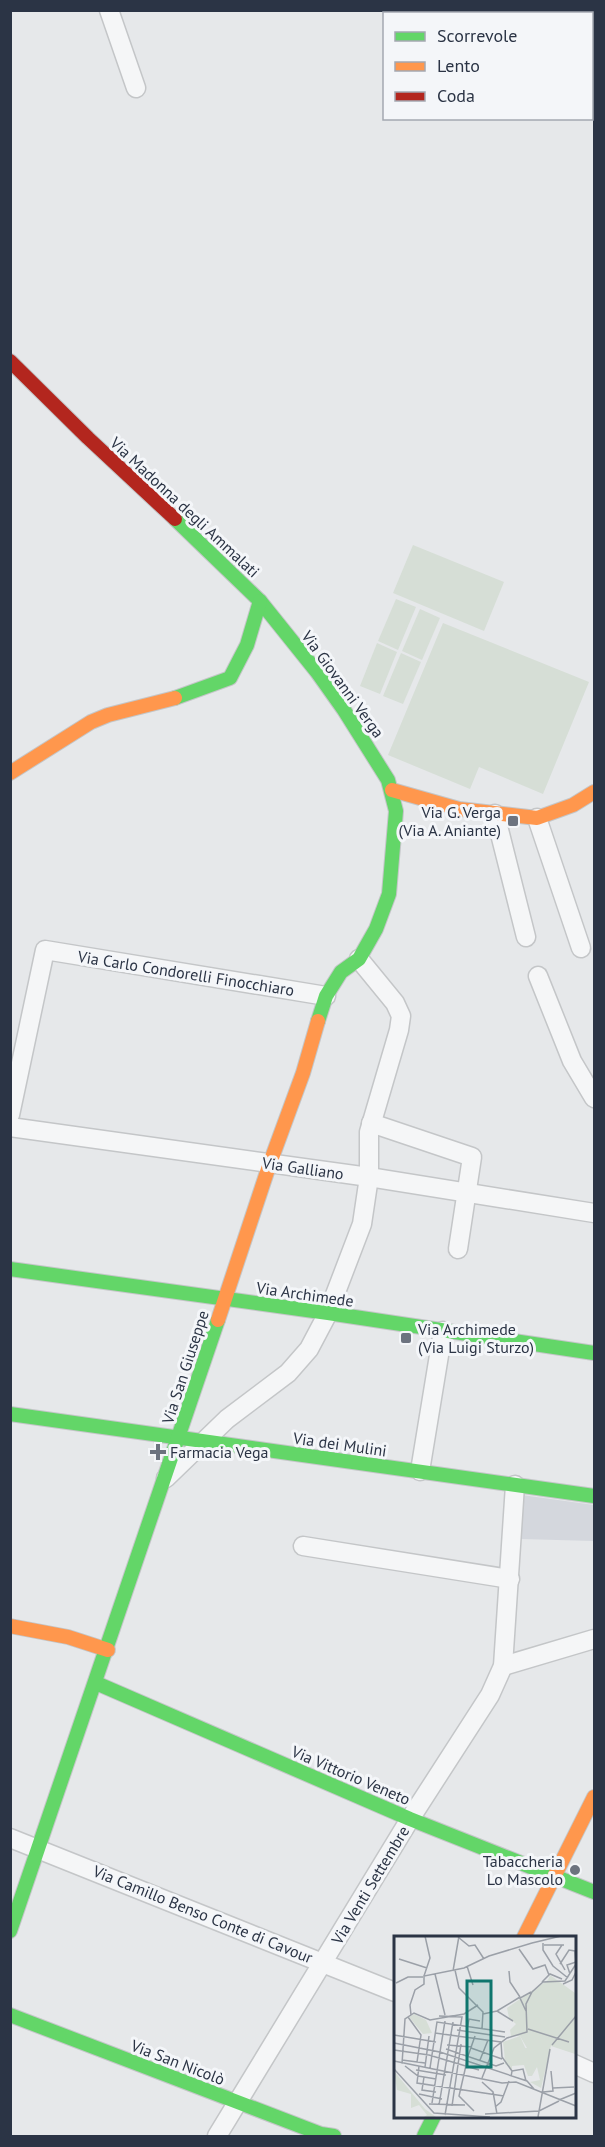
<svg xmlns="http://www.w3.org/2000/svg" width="605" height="2147" font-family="'PT Sans',sans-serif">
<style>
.built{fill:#d4d7dd}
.garden{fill:#d6ded6}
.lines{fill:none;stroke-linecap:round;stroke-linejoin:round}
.street-casing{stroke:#c4c6c8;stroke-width:21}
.fast-casing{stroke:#c4c6c8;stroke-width:16}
.slow-casing{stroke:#c4c6c8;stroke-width:16}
.jam-casing{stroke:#c4c6c8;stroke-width:16}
.street{stroke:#f5f6f7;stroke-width:18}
.fast{stroke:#63d668;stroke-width:14}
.slow{stroke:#ff974d;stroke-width:14}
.jam{stroke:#b3261e;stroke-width:14}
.poi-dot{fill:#6c737f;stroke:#f4f6f9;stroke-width:2}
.labels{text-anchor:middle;stroke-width:6;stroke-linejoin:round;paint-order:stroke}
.street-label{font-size:16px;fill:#2b3445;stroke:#f4f6f9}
.poi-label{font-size:16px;fill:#2b3445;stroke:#f4f6f9;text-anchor:end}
.inset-road{fill:none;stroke:#9ba0a8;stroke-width:1.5}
.view{fill:#0f766e;fill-opacity:0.15;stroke:#0f766e;stroke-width:3}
.inset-edge{fill:none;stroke:#2b3445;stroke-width:3}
</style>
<rect width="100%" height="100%" fill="#e6e8ea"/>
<!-- built -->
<path class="built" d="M 522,1495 L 594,1505 L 594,1541 L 520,1539 Z"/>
<!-- garden -->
<g class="garden">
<path d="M 413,545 L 504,582 L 484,631 L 393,593 Z"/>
<path d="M 396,599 L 416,607 L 398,650 L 378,641 Z"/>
<path d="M 420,609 L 440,618 L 422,660 L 402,651 Z"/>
<path d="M 443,623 L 589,682 L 543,794 L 479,767 L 470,789 L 388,755 Z"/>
<path d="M 377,643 L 397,652 L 380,694 L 360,686 Z"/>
<path d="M 401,653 L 421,662 L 403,704 L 383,696 Z"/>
</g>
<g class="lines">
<!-- street casing -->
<g class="street-casing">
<g id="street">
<path d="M 109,10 L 136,88"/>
<path d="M 495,814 L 526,937"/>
<path d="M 537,818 L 581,948"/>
<path d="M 538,976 L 572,1061 L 594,1098"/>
<path d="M 10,1115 L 45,950 L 326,996"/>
<path d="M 371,1123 L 472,1157 L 458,1249"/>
<path d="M 10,1127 L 369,1177 L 594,1213"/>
<path d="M 420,1471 L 443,1331"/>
<path d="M 166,1478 L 227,1419 L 288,1373 L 309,1349 L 328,1313 L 362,1224 L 369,1177 L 369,1132 L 399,1030 L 401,1016 L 395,1003 L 359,959"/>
<path d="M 303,1546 L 510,1579"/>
<path d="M 503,1666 L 594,1639"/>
<path d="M 10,1838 L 395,1992"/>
<path d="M 574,2064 L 594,2073"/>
<path d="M 217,2136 L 410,1819 L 490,1695 L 503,1666 L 515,1485"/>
</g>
</g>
<!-- fast casing -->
<g class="fast-casing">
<g id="fast">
<path d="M 175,519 L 260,601 L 317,672 L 344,710 L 388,780 L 396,811 L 389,894 L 376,929 L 359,959 L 341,972 L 326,996 L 318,1021"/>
<path d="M 175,698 L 230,678 L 247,645 L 260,601"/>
<path d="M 10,1269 L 328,1313 L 594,1353"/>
<path d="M 10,1414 L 594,1496"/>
<path d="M 96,1683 L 410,1819 L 594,1892"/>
<path d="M 10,1931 L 218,1320"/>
<path d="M 10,2015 L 321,2134 L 334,2136"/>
<path d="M 424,2136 L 434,2116"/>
</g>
</g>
<!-- slow casing -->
<g class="slow-casing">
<g id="slow">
<path d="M 10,773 L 91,722 L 108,715 L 175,698"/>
<path d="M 392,790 L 459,809 L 537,818 L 573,805 L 594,792"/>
<path d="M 218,1320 L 270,1163 L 303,1073 L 318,1021"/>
<path d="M 10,1626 L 68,1637 L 108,1650"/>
<path d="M 524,1937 L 594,1797"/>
</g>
</g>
<!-- jam casing -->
<g class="jam-casing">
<path id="jam" d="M 10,361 L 88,438 L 175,519"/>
</g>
<!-- street -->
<use href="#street" class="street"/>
<!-- fast -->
<use href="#fast" class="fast"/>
<!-- slow -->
<use href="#slow" class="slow"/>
<!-- jam -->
<use href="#jam" class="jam"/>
</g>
<!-- markers -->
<g class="poi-dot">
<rect x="507" y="815" width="12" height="12" rx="3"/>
<rect x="400" y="1332" width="12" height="12" rx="3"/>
<path d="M155 1443h6v6h6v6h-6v6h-6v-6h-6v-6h6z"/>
<circle cx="575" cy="1870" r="6"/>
</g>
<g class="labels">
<!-- street labels -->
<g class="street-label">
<text transform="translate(185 507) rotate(43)" y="6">Via Madonna degli Ammalati</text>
<text transform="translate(343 684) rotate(54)" y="6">Via Giovanni Verga</text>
<text transform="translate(186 973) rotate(9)" y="6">Via Carlo Condorelli Finocchiaro</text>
<text transform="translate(303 1168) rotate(8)" y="6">Via Galliano</text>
<text transform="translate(305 1294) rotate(8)" y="6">Via Archimede</text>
<text transform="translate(185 1367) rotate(-72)" y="6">Via San Giuseppe</text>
<text transform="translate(340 1444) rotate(8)" y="6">Via dei Mulini</text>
<text transform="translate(351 1775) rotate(23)" y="6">Via Vittorio Veneto</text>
<text transform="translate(370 1885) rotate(-59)" y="6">Via Venti Settembre</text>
<text transform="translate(203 1914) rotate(22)" y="6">Via Camillo Benso Conte di Cavour</text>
<text transform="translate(178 2062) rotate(21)" y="6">Via San Nicolò</text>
</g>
<!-- poi labels -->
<g class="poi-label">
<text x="501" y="818">Via G. Verga<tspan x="501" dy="18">(Via A. Aniante)</tspan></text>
<text x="418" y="1335" text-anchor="start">Via Archimede<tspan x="418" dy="18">(Via Luigi Sturzo)</tspan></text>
<text x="170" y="1458" text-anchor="start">Farmacia Vega</text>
<text x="563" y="1867">Tabaccheria<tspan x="563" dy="18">Lo Mascolo</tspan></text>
</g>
</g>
<!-- overview -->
<g transform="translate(394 1936)">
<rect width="182" height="182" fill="#e6e8ea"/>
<path d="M 156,39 L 181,57 L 181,118 L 157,110 L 147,152 L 136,146 L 146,144 L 143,131 L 138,140 L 134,140 L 130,129 L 118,130 L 118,134 L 111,128 L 110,113 L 133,112 L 126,100 L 117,100 L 116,94 L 122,88 L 115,82 L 113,72 L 154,44 ZM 0,135 L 31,173 L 42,181 L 30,181 L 33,179 L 25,169 L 17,172 L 17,158 L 3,154 Z" fill="#d6ded6"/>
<path d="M 126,100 L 133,116 L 110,115 L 109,106 Z" fill="#d6ded6"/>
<path d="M 20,78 L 32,84 L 38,97 L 29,98 L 15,81 Z" fill="#d6ded6"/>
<path class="inset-road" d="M 64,1 L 75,10 L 81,9 L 90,23M 138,7 L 167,0M 149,7 L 149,14 L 159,30 L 174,42M 150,9 L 170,9M 168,9 L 162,18 L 171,34M 125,13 L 139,33 L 151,29 L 155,39M 5,23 L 33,32M 166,28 L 175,14 L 181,15 L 182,26M 73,30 L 79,49M 61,34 L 65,52M 59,35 L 65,0M 115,35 L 116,46 L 126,61M 41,38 L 51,79M 176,38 L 173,29 L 182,26M 30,40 L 36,22 L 31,0M 148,46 L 156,38 L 168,43M 2,47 L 14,41 L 29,41M 169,48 L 178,44 L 182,36M 65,52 L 89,76 L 88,93M 103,75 L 119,85M 132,75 L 126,62 L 137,56M 89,78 L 103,75 L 126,61M 17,79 L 16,69 L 21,54 L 30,48 L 30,40 L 70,32 L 95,20 L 138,7M 45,80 L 68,81 L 51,179M 14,81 L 27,99 L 23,126M 73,93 L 75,83 L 86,85M 134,93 L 175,106M 63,94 L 111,101M 41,97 L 107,106M 0,99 L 42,106M 107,106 L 108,121 L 118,135 L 117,141M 0,107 L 46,116 L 51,85M 53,109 L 78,111M 158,109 L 182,80M 77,112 L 108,123M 52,113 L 102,130 L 110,127M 0,114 L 35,119 L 85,134M 74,120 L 81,100M 8,124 L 31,127M 86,124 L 94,104M 0,125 L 108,147 L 122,146 L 182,170M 73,125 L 65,160 L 80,175M 8,128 L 11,83 L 20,77 L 36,84 L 70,78 L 84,69M 11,130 L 24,140 L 42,143M 25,130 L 23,147 L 110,160M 31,131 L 35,100M 36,132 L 43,86 L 111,96M 0,133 L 40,177 L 96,181M 22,134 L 52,139M 118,135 L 129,133 L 132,145M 30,141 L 28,154 L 42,156M 88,142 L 100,112 L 113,102 L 133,96 L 132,68 L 138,56 L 149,46 L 171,45 L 182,28M 88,146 L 99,156 L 103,178M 159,152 L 180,151M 149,156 L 159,155 L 157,135M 25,158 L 48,163M 165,164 L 182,157M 38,167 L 46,116 L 133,145 L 140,153M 35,168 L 71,169M 45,169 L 59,86M 58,170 L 67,108M 101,171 L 107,166 L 115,145M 91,178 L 145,175 L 165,165M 144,181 L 156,113"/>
<path class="view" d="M 73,45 L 97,45 L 97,131 L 73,131 Z"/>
<rect width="182" height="182" class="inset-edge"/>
</g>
<!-- border -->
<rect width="605" height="2147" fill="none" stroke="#2b3445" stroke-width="24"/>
<!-- legend -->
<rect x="383" y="12" width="210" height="108" fill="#f4f6f9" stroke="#a4a8b1" stroke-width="1.5"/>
<rect x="395" y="32" width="30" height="9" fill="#63d668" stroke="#a4a8b1" stroke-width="1.5"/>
<text x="437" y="42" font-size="18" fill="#2b3445">Scorrevole</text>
<rect x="395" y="62" width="30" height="9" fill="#ff974d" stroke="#a4a8b1" stroke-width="1.5"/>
<text x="437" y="72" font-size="18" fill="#2b3445">Lento</text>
<rect x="395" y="92" width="30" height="9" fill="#b3261e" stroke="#a4a8b1" stroke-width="1.5"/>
<text x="437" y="102" font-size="18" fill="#2b3445">Coda</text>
</svg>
